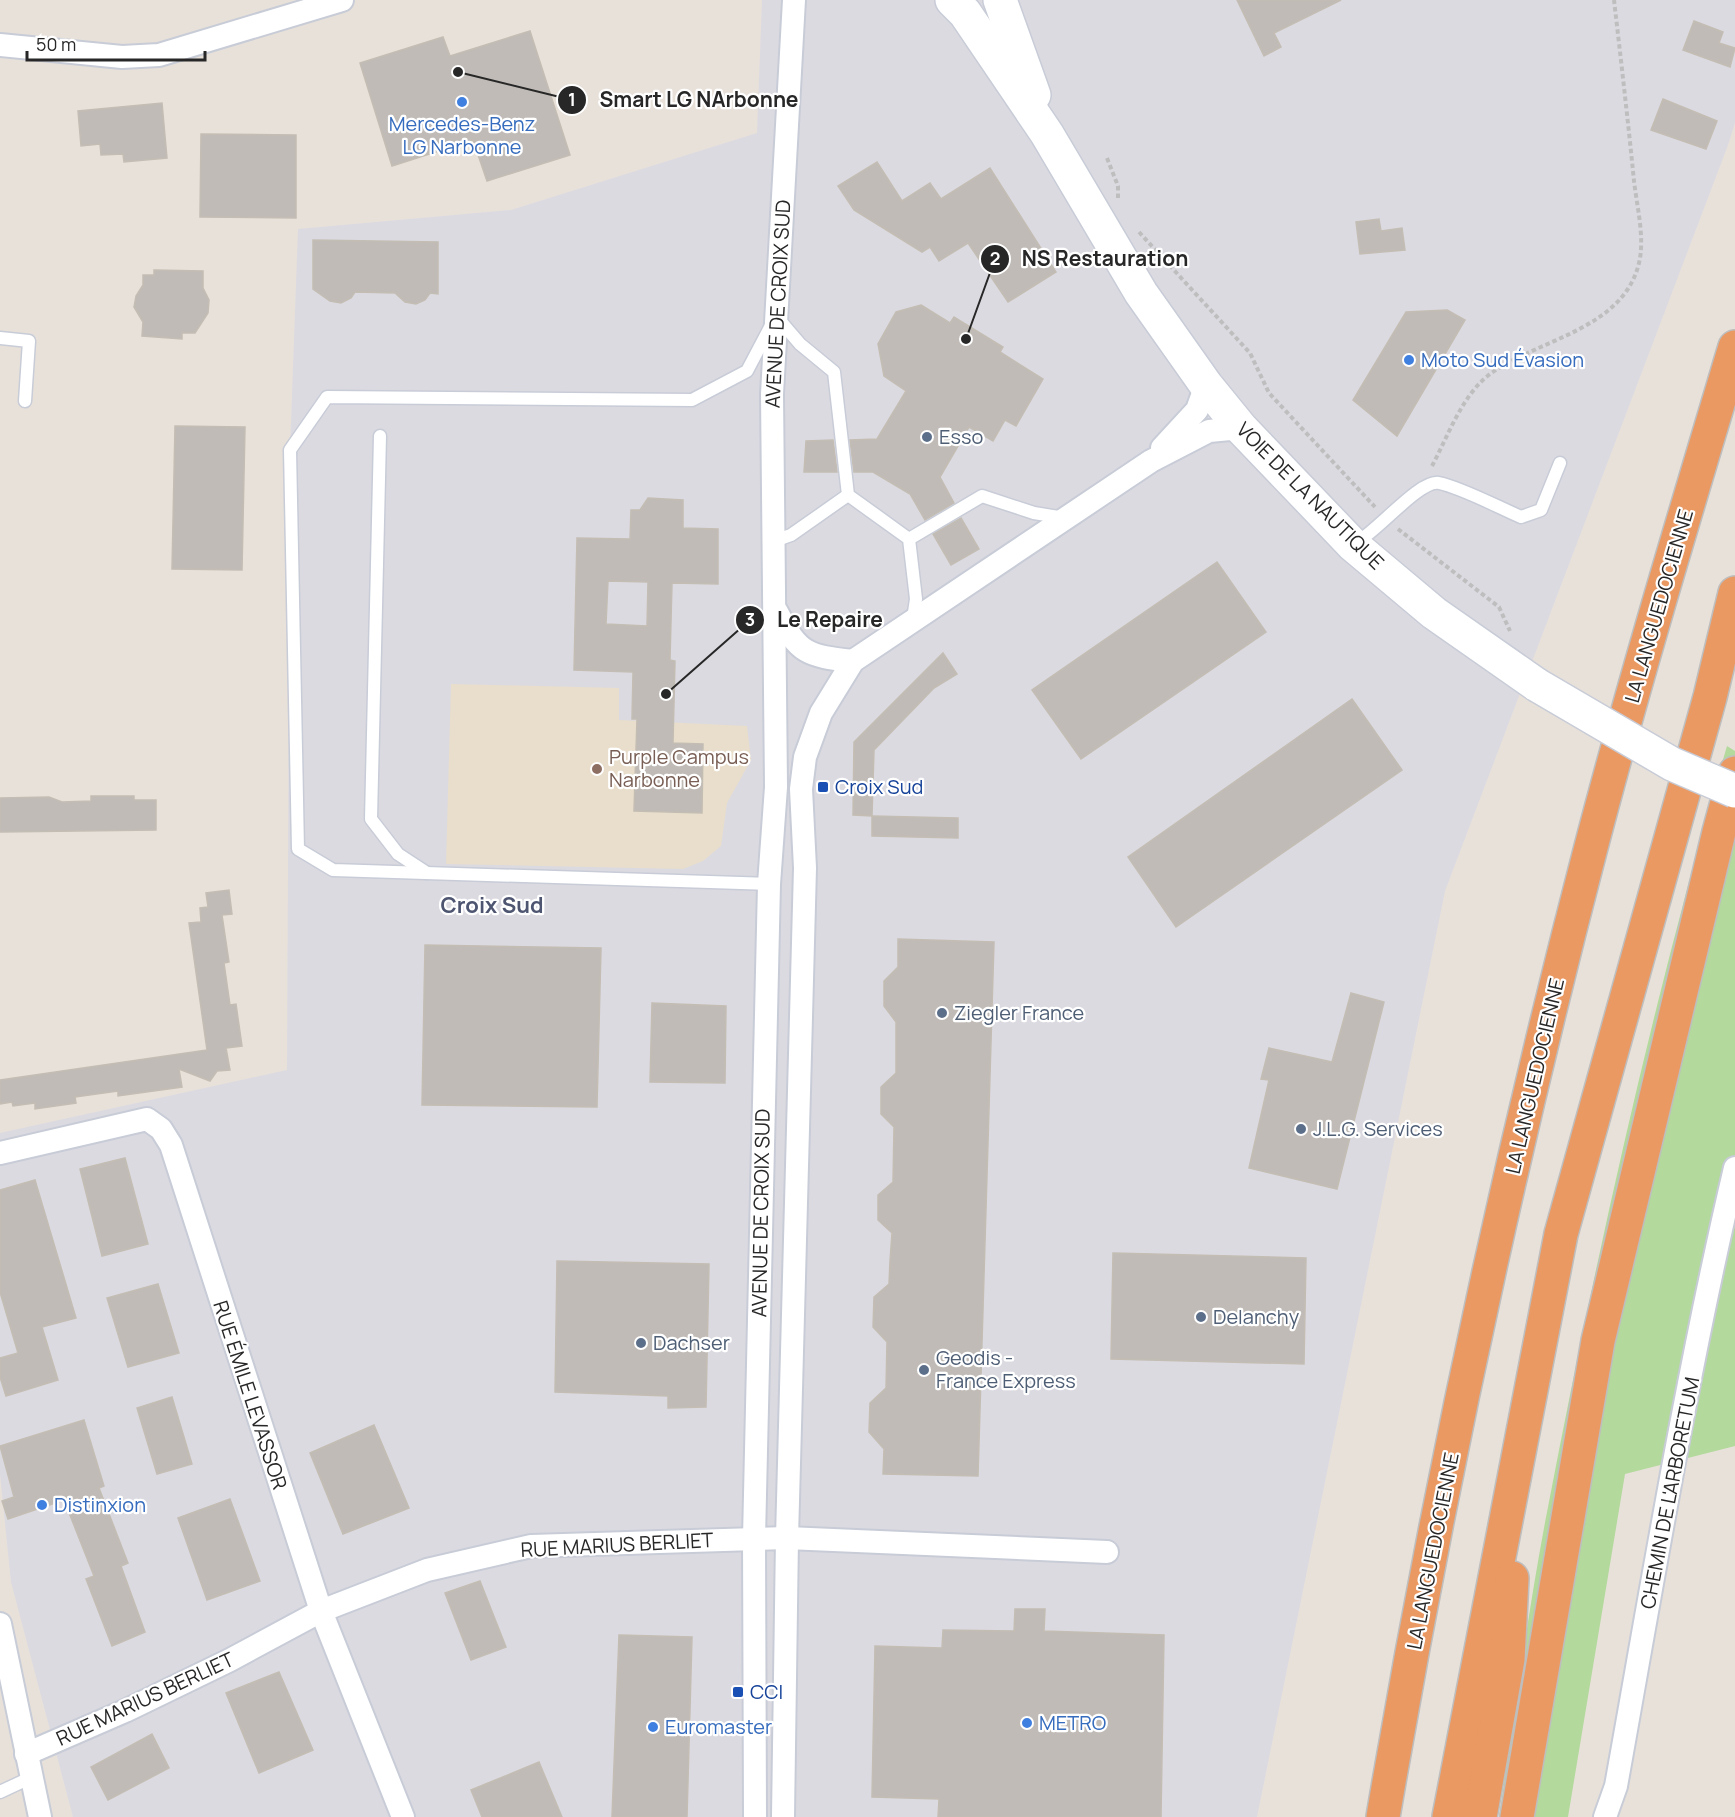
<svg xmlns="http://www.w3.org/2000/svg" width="1735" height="1817" font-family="Manrope,sans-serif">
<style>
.industrial{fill:#dcdae1}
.education{fill:#e8decb}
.green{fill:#b3d99c}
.building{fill:#c0bbb6;stroke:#c3bdb4;stroke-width:1.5;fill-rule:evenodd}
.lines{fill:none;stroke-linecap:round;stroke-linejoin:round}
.lane-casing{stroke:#c8ccd7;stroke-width:15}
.street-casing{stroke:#c8ccd7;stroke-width:26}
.secondary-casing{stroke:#c8ccd7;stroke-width:36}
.highway-casing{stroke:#bebebe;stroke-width:36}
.path{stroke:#bebebe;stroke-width:4;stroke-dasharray:4.5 3;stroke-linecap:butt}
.lane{stroke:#fff;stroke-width:12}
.street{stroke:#fff;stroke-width:22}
.secondary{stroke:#fff;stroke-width:33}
.highway{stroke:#ea9963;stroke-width:33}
.secondary-bridge-casing{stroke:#c8ccd7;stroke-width:36;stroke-linecap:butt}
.secondary-bridge{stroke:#fff;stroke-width:33}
.shop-dot{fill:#3f7fe0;stroke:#fff;stroke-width:2}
.service-dot{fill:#5c6f8a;stroke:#fff;stroke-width:2}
.education-dot{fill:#8d6e63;stroke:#fff;stroke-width:2}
.transit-dot{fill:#1a4fb4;stroke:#fff;stroke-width:2}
.labels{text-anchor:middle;stroke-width:4.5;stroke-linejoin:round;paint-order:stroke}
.shop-label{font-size:20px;fill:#366cbe;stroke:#fff;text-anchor:start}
.street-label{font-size:20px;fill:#272727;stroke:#fff}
.service-label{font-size:20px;fill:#4e5e75;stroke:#fff;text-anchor:start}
.education-label{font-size:20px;fill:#785e54;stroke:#fff;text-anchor:start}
.transit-label{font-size:20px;fill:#164399;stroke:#fff;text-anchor:start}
.quarter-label{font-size:22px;font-weight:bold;fill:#4d5571;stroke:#fff}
.leader{fill:none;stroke:#272727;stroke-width:2}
.callout-dot{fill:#272727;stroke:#fff;stroke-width:2}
.mark-label{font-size:18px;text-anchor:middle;font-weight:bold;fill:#fff}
.callout-label{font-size:21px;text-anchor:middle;font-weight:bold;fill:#272727;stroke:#fff;stroke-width:4.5;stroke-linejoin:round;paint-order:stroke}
</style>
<rect width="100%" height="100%" fill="#e8e1da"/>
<!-- industrial -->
<path class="industrial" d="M 762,0 L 1735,0 L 1735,123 L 1728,145 L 1445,891 L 1257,1817 L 73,1817 L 11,1582 L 0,1474 L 0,1133 L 287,1070 L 290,450 L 298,229 L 511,210 L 757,133 Z"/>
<!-- education -->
<path class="education" d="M 451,684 L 619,688 L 619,720 L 747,726 L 751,760 L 727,803 L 721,846 L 703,861 L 683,869 L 446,864 Z"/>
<!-- green -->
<path class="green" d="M 1727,746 L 1735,751 L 1735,1446 L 1625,1474 L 1568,1817 L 1499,1817 C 1515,1714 1528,1609 1548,1507 C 1597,1251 1654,996 1727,746 Z"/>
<!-- building -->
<g class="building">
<path d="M 1237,0 L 1341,0 L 1274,33 L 1281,47 L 1264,56 Z"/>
<path d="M 1694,21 L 1723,32 L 1719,43 L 1735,48 L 1730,67 L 1683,50 Z"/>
<path d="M 530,31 L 570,155 L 487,181 L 473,140 L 392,166 L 360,63 L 443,37 L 450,56 Z"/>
<path d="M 1663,99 L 1717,121 L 1706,149 L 1651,130 Z"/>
<path d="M 162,103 L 167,158 L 124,162 L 123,154 L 101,155 L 100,144 L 81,146 L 78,111 Z"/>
<path d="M 201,134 L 296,135 L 296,218 L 200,217 Z"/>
<path d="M 877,162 L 902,201 L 930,183 L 941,199 L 990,168 L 1056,272 L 1008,302 L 968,243 L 939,261 L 930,247 L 922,252 L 854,210 L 838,186 Z"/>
<path d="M 1379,219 L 1381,231 L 1402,228 L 1405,250 L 1360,254 L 1356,222 Z"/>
<path d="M 313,240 L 438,242 L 438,294 L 430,293 L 425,300 L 416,304 L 405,302 L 395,293 L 355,292 L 351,298 L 341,303 L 330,301 L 313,289 Z"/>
<path d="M 154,270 L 203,271 L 203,288 L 209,300 L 208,313 L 195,333 L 182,333 L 182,339 L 142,336 L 143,322 L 134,307 L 136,296 L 143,285 L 143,275 L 154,275 Z"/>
<path d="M 921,305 L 950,323 L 954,317 L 1003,347 L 1000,352 L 1043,379 L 1016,426 L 1005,420 L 993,441 L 969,427 L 940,477 L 954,503 L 925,520 L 910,494 L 873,472 L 854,472 L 850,440 L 877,439 L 906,391 L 884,376 L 878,344 L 896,312 Z"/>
<path d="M 1447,310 L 1465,320 L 1397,436 L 1353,400 L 1406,312 Z"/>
<path d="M 175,426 L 245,427 L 242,570 L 172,569 Z"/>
<path d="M 833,440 L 837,472 L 804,472 L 806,441 Z"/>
<path d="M 648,498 L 683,500 L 683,528 L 718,529 L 718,584 L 672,583 L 670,660 L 675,661 L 673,743 L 703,744 L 702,813 L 634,811 L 637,719 L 632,719 L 633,672 L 574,670 L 577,538 L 630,539 L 631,510 L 640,510 ZM 608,581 L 648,582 L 647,626 L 606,624 Z"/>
<path d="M 961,518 L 979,549 L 951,565 L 933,534 Z"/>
<path d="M 1217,562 L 1266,632 L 1081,759 L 1032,690 Z"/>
<path d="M 943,653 L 957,674 L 934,688 L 874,750 L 872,816 L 853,815 L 854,742 Z"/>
<path d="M 1352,699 L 1402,770 L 1176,927 L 1128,857 Z"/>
<path d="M 91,796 L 134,796 L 134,800 L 156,800 L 156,830 L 0,832 L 0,798 L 49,797 L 62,802 L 91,801 Z"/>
<path d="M 872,816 L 958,818 L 958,838 L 872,836 Z"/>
<path d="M 229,890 L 232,914 L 222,915 L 229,962 L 224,963 L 230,1005 L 236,1004 L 242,1046 L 226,1048 L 230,1070 L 217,1071 L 210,1081 L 179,1069 L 182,1087 L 118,1096 L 118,1091 L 75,1097 L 76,1103 L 35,1109 L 35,1103 L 13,1106 L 12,1102 L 0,1104 L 0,1080 L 207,1050 L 189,923 L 201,922 L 200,908 L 208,907 L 206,893 Z"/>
<path d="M 898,939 L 994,942 L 978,1476 L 883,1474 L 884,1449 L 869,1432 L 870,1403 L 886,1388 L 887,1342 L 873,1327 L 874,1297 L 889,1284 L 890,1261 L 892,1233 L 878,1220 L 878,1195 L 893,1182 L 894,1127 L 881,1114 L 881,1087 L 896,1073 L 896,1022 L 884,1006 L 884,981 L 898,967 Z"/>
<path d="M 425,945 L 601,948 L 597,1107 L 422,1105 Z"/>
<path d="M 1351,993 L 1384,1002 L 1337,1189 L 1249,1168 L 1269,1080 L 1261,1079 L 1269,1048 L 1332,1062 Z"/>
<path d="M 652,1003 L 726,1006 L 725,1083 L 650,1082 Z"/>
<path d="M 125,1158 L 148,1244 L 102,1256 L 80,1169 Z"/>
<path d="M 35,1180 L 76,1318 L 42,1327 L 58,1380 L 6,1396 L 0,1377 L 0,1358 L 18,1353 L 0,1292 L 0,1190 Z"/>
<path d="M 1113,1253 L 1306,1258 L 1304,1364 L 1111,1359 Z"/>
<path d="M 557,1261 L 709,1264 L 706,1407 L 668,1408 L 668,1396 L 555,1392 Z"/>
<path d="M 158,1284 L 179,1353 L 128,1367 L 107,1298 Z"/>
<path d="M 172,1397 L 192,1464 L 157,1474 L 137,1408 Z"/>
<path d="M 84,1420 L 104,1486 L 99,1488 L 128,1563 L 121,1566 L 145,1632 L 112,1646 L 86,1579 L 94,1576 L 64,1500 L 8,1519 L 2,1501 L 14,1497 L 0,1446 Z"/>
<path d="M 374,1425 L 409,1508 L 343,1534 L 310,1453 Z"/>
<path d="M 230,1499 L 260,1581 L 207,1600 L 178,1518 Z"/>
<path d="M 480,1581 L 506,1647 L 471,1660 L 445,1593 Z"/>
<path d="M 1015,1609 L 1045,1609 L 1044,1631 L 1164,1635 L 1161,1817 L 938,1817 L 939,1799 L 872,1797 L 875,1646 L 942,1648 L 943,1630 L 1014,1631 Z"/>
<path d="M 619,1635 L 692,1637 L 687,1817 L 612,1817 Z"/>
<path d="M 279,1672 L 313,1750 L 259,1773 L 226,1693 Z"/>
<path d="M 152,1734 L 169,1768 L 108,1800 L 91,1767 Z"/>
<path d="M 539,1762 L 562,1817 L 482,1817 L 471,1790 Z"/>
</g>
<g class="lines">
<!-- lane casing -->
<g class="lane-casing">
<g id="lane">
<path d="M 0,338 L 29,341 L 25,401"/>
<path d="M 380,436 L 371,819 L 398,854 L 427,873"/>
<path d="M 909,539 L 982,496 L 1034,513 L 1065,518"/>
<path d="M 774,541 L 791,535 L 848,495"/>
<path d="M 1354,544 C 1376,533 1420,479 1439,483 C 1460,487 1500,508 1521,517 L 1541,510 L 1560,463"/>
<path d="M 769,884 L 333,870 L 298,849 L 290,450 L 327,397 L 692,400 L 747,371 L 776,316 L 800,344 L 834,372 L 848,495 L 909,539 L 916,599 L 913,619"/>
<path d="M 0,1792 L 32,1777"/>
</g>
</g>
<!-- street casing -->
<g class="street-casing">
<g id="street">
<path d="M 0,45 L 122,57 L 159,55 L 342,0"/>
<path d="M 1162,448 L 1197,410 L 1206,385"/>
<path d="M 777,612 C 799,654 807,656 853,661"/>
<path d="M 0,1153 L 147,1119 L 161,1129 L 171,1145 L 321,1611 L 403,1817"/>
<path d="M 0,1624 L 40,1817"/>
<path d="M 26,1754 L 125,1711 L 230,1660 L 321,1611 L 427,1570 L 531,1546 L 787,1538 L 1107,1552"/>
<path d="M 755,1817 L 754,1538 L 769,884 L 776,787 L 772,394 L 794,0"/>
<path d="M 783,1817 L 787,1538 L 805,868 L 801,789 L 805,757 L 821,713 L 853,661 L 1151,461 L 1209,431 L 1241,428"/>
<path d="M 1605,1817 L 1616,1786 C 1653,1580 1687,1372 1735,1168"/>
</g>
</g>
<!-- secondary casing -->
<g class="secondary-casing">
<g id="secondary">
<path d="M 952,0 L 965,13 L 1047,134 L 1141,293 L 1206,385 L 1241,428 L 1353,545 L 1434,613 L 1537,685"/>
<path d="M 1000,0 L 1034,95"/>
</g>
</g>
<!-- highway casing -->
<g class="highway-casing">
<g id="highway">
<path d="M 1383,1817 C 1438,1492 1507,1170 1590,851 C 1634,682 1685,514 1735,347"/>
<path d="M 1449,1817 L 1561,1234 L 1710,697 L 1735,593"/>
<path d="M 1480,1817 L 1508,1659 L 1512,1578"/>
<path d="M 1517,1817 L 1598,1341 L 1719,832 L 1735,773"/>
</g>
</g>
<!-- path -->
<g class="path">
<path d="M 1107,158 L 1118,186 L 1118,199"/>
<path d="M 1139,232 L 1250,353 L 1269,393 L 1375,507"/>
<path d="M 1432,466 C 1448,436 1462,395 1490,374 C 1538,339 1623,330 1639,263 C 1645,238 1637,207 1634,181 C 1628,121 1621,60 1614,0"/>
<path d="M 1398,529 L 1499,607 L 1510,631"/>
</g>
<!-- lane -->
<use href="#lane" class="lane"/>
<!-- street -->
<use href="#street" class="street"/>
<!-- secondary -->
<use href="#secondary" class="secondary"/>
<!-- highway -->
<use href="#highway" class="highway"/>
<!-- secondary-bridge casing -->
<g class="secondary-bridge-casing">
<path id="secondary-bridge" d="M 1537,685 L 1672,764 L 1735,791"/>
</g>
<!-- secondary-bridge -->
<use href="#secondary-bridge" class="secondary-bridge"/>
</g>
<!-- markers -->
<g class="shop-dot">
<circle cx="462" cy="102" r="6"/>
<circle cx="1409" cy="360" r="6"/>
<circle cx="42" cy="1505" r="6"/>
<circle cx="1027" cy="1723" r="6"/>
<circle cx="653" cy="1727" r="6"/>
</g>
<g class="service-dot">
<circle cx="927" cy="437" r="6"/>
<circle cx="942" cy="1013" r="6"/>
<circle cx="1301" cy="1129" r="6"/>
<circle cx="1201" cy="1317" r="6"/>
<circle cx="641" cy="1343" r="6"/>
<circle cx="924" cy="1370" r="6"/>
</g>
<circle class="education-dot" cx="597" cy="769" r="6"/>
<g class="transit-dot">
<rect x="817" y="781" width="12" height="12" rx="3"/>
<rect x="732" y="1686" width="12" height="12" rx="3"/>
</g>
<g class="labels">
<!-- shop labels -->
<g class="shop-label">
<text x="462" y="131" text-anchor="middle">Mercedes-Benz<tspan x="462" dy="23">LG Narbonne</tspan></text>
<text x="1421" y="367">Moto Sud Évasion</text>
<text x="54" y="1512">Distinxion</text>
<text x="1039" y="1730">METRO</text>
<text x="665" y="1734">Euromaster</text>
</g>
<!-- street labels -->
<g class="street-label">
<text transform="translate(778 304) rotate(-87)" y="7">AVENUE DE CROIX SUD</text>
<text transform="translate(1310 496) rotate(45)" y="7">VOIE DE LA NAUTIQUE</text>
<text transform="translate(1659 606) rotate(-74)" y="7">LA LANGUEDOCIENNE</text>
<text transform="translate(1535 1076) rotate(-77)" y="7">LA LANGUEDOCIENNE</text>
<text transform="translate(761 1213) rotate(-89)" y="7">AVENUE DE CROIX SUD</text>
<text transform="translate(250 1395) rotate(72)" y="7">RUE ÉMILE LEVASSOR</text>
<text transform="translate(1670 1493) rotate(-79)" y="7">CHEMIN DE L'ARBORETUM</text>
<text transform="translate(617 1545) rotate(-3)" y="7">RUE MARIUS BERLIET</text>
<text transform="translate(1433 1551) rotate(-79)" y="7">LA LANGUEDOCIENNE</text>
<text transform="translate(145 1699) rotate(-25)" y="7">RUE MARIUS BERLIET</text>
</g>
<!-- service labels -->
<g class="service-label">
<text x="939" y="444">Esso</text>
<text x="954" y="1020">Ziegler France</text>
<text x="1313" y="1136">J.L.G. Services</text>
<text x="1213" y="1324">Delanchy</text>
<text x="653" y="1350">Dachser</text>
<text x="936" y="1365">Geodis -<tspan x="936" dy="23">France Express</tspan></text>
</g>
<!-- education labels -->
<g class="education-label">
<text x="609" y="764">Purple Campus<tspan x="609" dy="23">Narbonne</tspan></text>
</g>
<!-- transit labels -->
<g class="transit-label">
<text x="835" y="794">Croix Sud</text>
<text x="750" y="1699">CCI</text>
</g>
<!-- quarter labels -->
<g class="quarter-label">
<text x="492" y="913">Croix Sud</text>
</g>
</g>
<!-- callouts -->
<path class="leader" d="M458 72L572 100M966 339L995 259M666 694L750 620"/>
<g class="callout-dot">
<circle cx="458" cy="72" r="6"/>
<circle cx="966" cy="339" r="6"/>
<circle cx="666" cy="694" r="6"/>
<circle cx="572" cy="100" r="15"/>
<circle cx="995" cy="259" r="15"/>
<circle cx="750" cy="620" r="15"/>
</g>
<g class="mark-label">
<text x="572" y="106">1</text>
<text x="995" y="265">2</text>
<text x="750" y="626">3</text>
</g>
<g class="callout-label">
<text x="699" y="107">Smart LG NArbonne</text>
<text x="1105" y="266">NS Restauration</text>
<text x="830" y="627">Le Repaire</text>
</g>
<!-- scale -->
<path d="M27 51v9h178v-9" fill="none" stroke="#272727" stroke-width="3"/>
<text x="36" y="51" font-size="18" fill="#272727" stroke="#ffffff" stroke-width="4.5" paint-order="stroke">50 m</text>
</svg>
